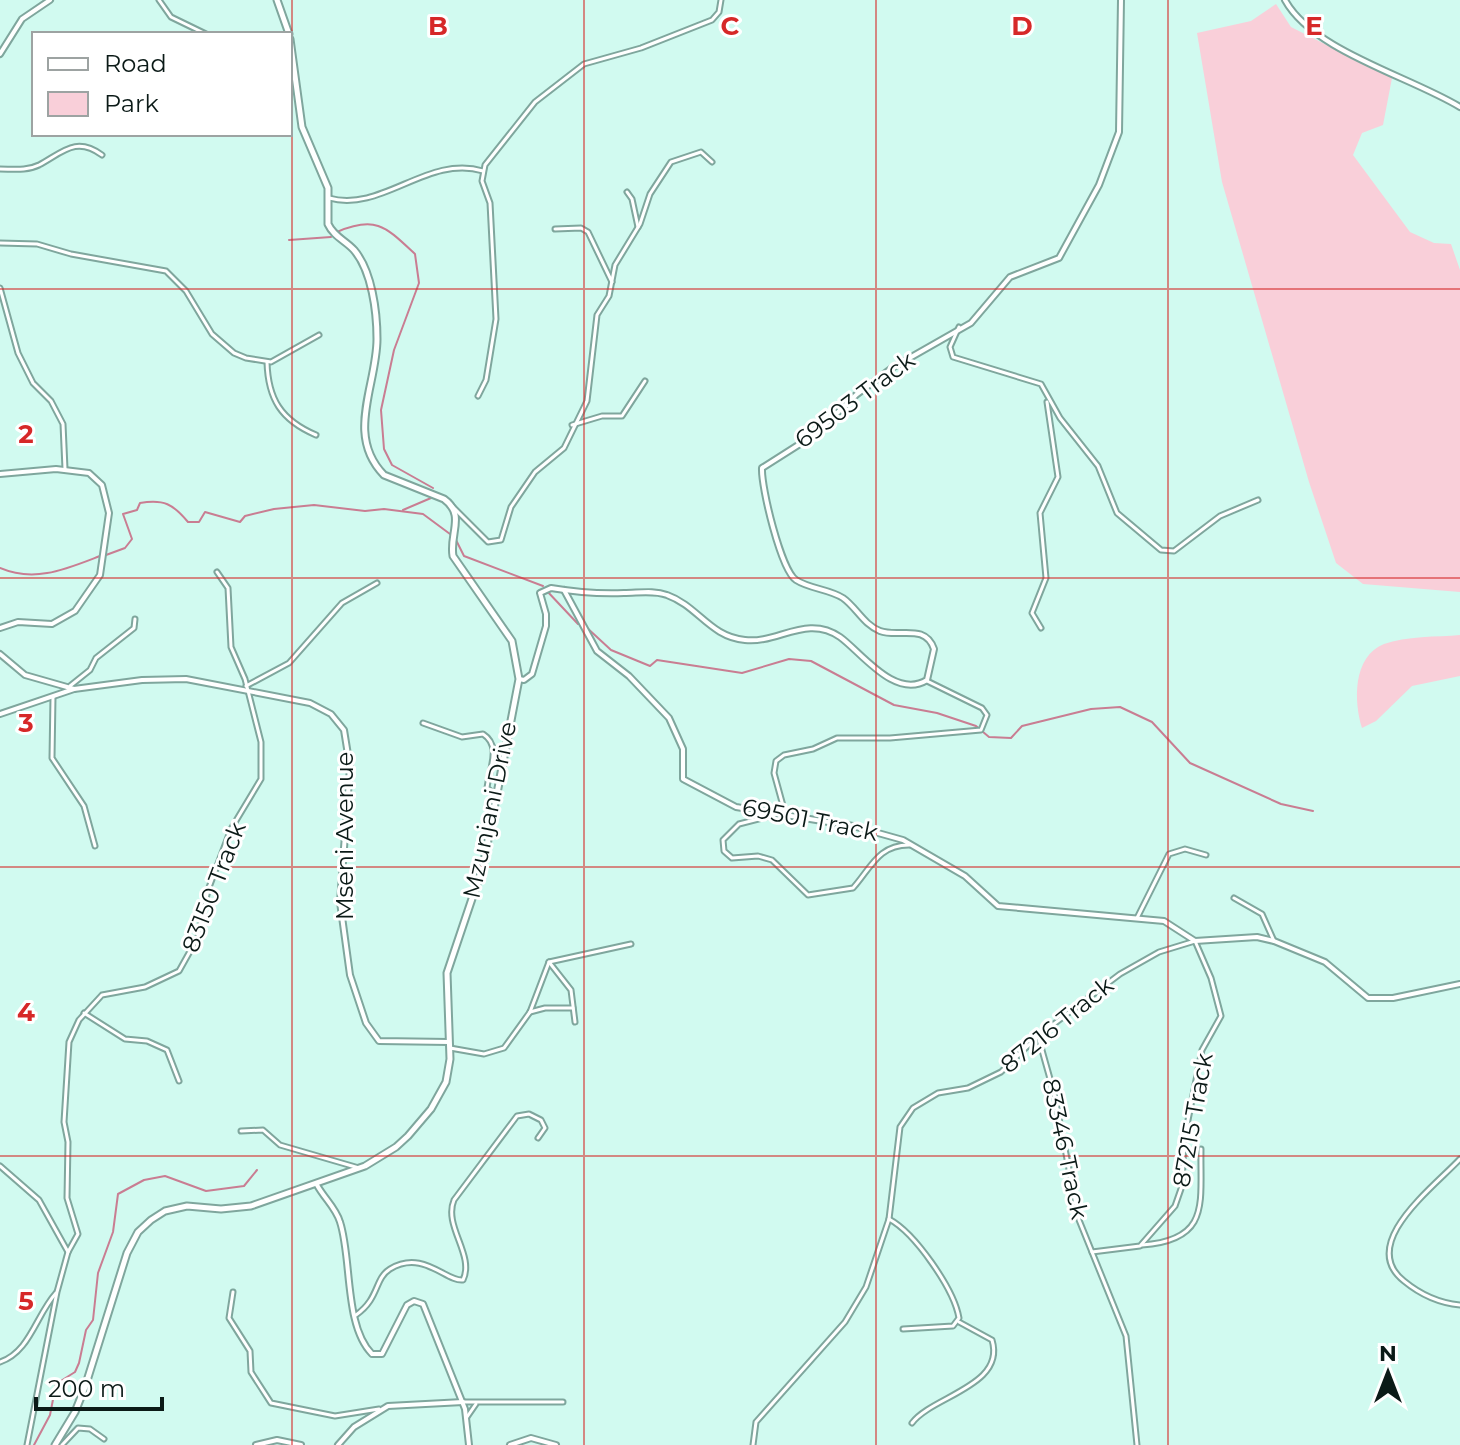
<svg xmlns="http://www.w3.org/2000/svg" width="1460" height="1445" font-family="Montserrat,sans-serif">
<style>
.green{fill:#f9cfd9}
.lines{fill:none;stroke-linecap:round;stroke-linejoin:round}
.stream{stroke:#c97d92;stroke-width:2}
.minor-casing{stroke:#7fa69d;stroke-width:7}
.tertiary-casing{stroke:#7fa69d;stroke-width:8}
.secondary-casing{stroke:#7fa69d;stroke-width:9}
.minor{stroke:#fff;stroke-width:3}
.tertiary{stroke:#fff;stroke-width:4}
.secondary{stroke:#fff;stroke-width:5}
.grid{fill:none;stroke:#d62828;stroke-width:2;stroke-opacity:0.55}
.labels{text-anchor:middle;stroke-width:6;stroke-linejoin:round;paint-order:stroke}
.street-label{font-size:24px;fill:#0b1a17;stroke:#fff}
.grid-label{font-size:26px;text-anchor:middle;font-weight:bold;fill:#d62828;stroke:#fff;stroke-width:6;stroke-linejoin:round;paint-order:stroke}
</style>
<rect width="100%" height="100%" fill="#d1faf0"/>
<!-- green -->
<g class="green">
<path d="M 1276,4 L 1291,27 L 1392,78 L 1383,125 L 1362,133 L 1353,155 L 1410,232 L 1434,243 L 1451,244 L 1460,270 L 1460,592 L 1363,584 L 1336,563 L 1309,482 L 1222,182 L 1197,33 L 1251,21 Z"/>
<path d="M 1460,635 L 1460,676 L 1412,686 L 1376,721 L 1362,728 C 1354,702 1352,657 1384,644 C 1406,636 1437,637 1460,635 Z"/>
</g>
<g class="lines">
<!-- stream -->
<g class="stream">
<path d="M 337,232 C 376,215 386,227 415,254 L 419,283 L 394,350 L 381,410 L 384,449 L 392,465 L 433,488"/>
<path d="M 289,240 L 331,237"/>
<path d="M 403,510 L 431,498"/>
<path d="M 456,540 L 464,556 L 543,586"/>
<path d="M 106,555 L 125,548 L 132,539 L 123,514 L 137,510 L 140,503 C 164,499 173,504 188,522 L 199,522 L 205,512 L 240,522 L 245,516 L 274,509 L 314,505 L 365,511 L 384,509 L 423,514 L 450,534"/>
<path d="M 0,568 C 35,583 66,569 100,556"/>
<path d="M 546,590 L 578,624"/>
<path d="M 585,626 L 611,650 L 650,666 L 657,660 L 742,673 L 789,659 L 811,661 L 894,705 L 937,713 L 976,726 L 989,737 L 1011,738 L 1022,726 L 1091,709 L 1120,707 L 1152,722 L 1190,763 L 1281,804 L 1313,811"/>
<path d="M 34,1445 L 50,1415 L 56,1384 L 75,1372 L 79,1363 L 86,1330 L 93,1320 L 98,1273 L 113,1232 L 118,1194 L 144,1180 L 165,1176 L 206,1191 L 244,1186 L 257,1170"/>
</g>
<!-- minor casing -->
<g class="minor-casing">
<g id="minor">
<path d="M 159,0 L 171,17 L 206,34"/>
<path d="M 0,169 C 13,169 27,171 39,165 C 63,152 76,136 102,155"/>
<path d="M 627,192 L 632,199 L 638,227"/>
<path d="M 329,198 C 382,213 428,154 483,171"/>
<path d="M 555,229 L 581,228 L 588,232 L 612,282"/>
<path d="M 0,243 L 37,244 L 71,254 L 166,271 L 186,291 L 212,334 L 234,353 L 246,358 L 271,362 L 319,335"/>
<path d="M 0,288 L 18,353 L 33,383 L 51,401 L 63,424 L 65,469"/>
<path d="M 959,327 L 950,347 L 953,357 L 1041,384 L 1060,418 L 1098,466 L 1117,513 L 1161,550 L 1174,551 L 1220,516 L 1258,500"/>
<path d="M 267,362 C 268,399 281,420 316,435"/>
<path d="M 478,396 L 486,380 L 496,319 L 490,203 L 482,181 L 485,165 L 535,102 L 584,64 L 641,48 L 712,20 L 719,12 L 721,0"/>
<path d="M 572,425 L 602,416 L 622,416 L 645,381"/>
<path d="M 452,506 L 488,542 L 501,540 L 511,507 L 535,472 L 564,448 L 587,401 L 597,315 L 609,296 L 615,265 L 640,224 L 650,194 L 671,162 L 701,152 L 712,162"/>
<path d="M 1041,628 L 1032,613 L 1046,578 L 1040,513 L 1058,477 L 1047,402"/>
<path d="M 70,686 L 90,670 L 96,658 L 134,628 L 135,619"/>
<path d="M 246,686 L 289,663 L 342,603 L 377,583"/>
<path d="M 53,697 L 52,758 L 84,806 L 95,846"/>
<path d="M 423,723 L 462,737 L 483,734 C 502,746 489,769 487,788 L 496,795"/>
<path d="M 785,813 L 774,773 L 776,761 L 784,755 L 813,749 L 837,738 L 890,738 L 981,730 L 987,715 L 982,708 L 927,681"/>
<path d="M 778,814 L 739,824 L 723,840 L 724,851 L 732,858 L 758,856 L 772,860 L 808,895 L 853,888 C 871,868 878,845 909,845"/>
<path d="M 1234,898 L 1262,914 L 1274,941"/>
<path d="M 1137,918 L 1169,854 L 1185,849 L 1206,855"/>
<path d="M 549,962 L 571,990 L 575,1022"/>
<path d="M 530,1012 L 545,1008 L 573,1008"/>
<path d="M 84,1013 L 125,1039 L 147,1041 L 167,1050 L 179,1081"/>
<path d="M 1038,1036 L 1054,1093 L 1079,1220 L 1126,1336 L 1137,1445"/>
<path d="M 450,1048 L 484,1054 L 504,1048 L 530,1012 L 549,962 L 631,944"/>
<path d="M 241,1131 L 263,1130 L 280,1145 L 359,1168"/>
<path d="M 1460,1159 C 1434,1187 1357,1244 1404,1281 C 1421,1295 1439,1303 1460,1305"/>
<path d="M 0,1166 L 39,1200 L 68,1252"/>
<path d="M 889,1219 C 915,1233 954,1289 959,1318 L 953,1326 L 903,1329"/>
<path d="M 1142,1245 C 1211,1240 1200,1203 1201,1149"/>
<path d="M 233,1292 L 229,1318 L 250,1351 L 251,1372 L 271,1403 L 335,1416 L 379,1409"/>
<path d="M 356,1315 C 380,1298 374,1279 390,1269 C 423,1249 446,1282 463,1280 C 475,1255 443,1226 454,1200 L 517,1116 L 529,1114 L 541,1120 L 545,1128 L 538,1138"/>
<path d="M 0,1362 C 30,1352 36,1315 56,1293"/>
<path d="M 464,1402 L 563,1402"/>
<path d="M 467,1417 L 476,1404"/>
<path d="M 912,1423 C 932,1396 1006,1386 992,1340 L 959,1322"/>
<path d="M 27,1445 L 57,1292 L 68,1252 L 78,1234 L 67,1198 L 68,1142 L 64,1122 L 69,1042 L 79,1020 L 102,995 L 145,987 L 179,971 L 198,937 L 208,890 L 231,829 L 261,779 L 261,742 L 245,679 L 231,647 L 228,588 L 217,572"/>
<path d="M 62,1445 L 78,1428 L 90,1429 L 104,1439"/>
<path d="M 753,1445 L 756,1422 L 845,1322 L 866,1287 L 889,1219 L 900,1127 L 913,1108 L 938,1093 L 968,1088 L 1001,1072 L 1038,1036 L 1120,974 L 1159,952 L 1195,941 L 1211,978 L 1221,1016 L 1202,1050 L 1184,1140 L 1182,1186 L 1175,1206 L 1140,1246 L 1092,1252"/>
</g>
</g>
<!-- tertiary casing -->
<g class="tertiary-casing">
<g id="tertiary">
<path d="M 1285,0 C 1313,51 1409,76 1460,107"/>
<path d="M 0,54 L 22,19 L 50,0"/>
<path d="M 0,474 L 56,469 L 89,473 L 102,485 L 109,513 L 100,575 L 75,611 L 52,624 L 18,622 L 0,628"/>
<path d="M 564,590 L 597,651 L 629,676 L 669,718 L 683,749 L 683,779 L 736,807 L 853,826 L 903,840 L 965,876 L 998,906 L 1164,921 L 1195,941 L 1257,937 L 1274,941 L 1325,962 L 1368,998 L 1393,998 L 1460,984"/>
<path d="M 0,654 L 25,675 L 74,689"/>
<path d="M 519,679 L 524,680 L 532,674 L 546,626 L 546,614 L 540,593 L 551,588 C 575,592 600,594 624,593 C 638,593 654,590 667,595 C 698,606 710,637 745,640 C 777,644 807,614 840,637 C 861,652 895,700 927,680 L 934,649 C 925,623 899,638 880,631 C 864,625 856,607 843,598 C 829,589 810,589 796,580 C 781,570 761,487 762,468 L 814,435 L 856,395 L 892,368 L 971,323 L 1010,277 L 1059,258 L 1099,185 L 1119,132 L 1121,0"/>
<path d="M 0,714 L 74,689 L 142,680 L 186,679 L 310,703 L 331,714 L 344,730 L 350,767 L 340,902 L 350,975 L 366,1023 L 379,1041 L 449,1042"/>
<path d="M 317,1185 C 324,1198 336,1208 340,1222 C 352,1258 344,1326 372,1354 L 382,1354 L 407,1305 L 414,1301 L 423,1304 L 465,1409 L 469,1445"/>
<path d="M 256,1445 L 277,1440 L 301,1445"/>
<path d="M 338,1445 L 354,1427 L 388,1406 L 463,1402"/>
<path d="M 510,1445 L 531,1438 L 556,1445"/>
</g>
</g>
<!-- secondary casing -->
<g class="secondary-casing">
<g id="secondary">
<path d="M 277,0 L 289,34"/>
<path d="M 55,1445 L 75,1412 L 85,1387 L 127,1253 L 138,1232 L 151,1220 L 165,1211 L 187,1206 L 221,1209 L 251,1206 L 365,1166 L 396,1147 L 408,1136 L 431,1109 L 446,1082 L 450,1059 L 447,973 L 483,866 L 519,679 L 512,641 L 453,556 C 449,534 466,515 444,499 L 384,475 C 345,435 377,385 377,339 C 377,312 372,271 354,250 C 345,240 334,237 328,224 L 328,188 L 302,127 L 290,39"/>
</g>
</g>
<!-- minor -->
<use href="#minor" class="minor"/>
<!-- tertiary -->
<use href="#tertiary" class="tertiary"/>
<!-- secondary -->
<use href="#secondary" class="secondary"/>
</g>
<!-- grid -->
<path class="grid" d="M 292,0 L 292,1445M 584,0 L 584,1445M 876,0 L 876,1445M 1168,0 L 1168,1445M 0,289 L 1460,289M 0,578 L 1460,578M 0,867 L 1460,867M 0,1156 L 1460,1156"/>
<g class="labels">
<!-- street labels -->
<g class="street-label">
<text transform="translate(855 400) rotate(-37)" y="8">69503 Track</text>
<text transform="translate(490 810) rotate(-78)" y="8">Mzunjani Drive</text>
<text transform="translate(810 820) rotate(11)" y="8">69501 Track</text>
<text transform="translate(345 836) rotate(-90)" y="8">Mseni Avenue</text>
<text transform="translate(214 887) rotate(-69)" y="8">83150 Track</text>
<text transform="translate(1057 1025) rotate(-39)" y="8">87216 Track</text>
<text transform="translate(1193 1120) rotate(-80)" y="8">87215 Track</text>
<text transform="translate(1065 1149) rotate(78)" y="8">83346 Track</text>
</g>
</g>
<g class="grid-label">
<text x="438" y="35">B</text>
<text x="730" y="35">C</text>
<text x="1022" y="35">D</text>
<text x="1314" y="35">E</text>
<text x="26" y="443">2</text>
<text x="26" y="732">3</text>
<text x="26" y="1021">4</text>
<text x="26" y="1310">5</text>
</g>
<!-- legend -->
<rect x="32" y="32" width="260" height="104" fill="#ffffff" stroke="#9da3a2" stroke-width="2"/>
<rect x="48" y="58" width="40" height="12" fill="#ffffff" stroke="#9da3a2" stroke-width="2"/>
<text x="104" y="72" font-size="24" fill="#0b1a17">Road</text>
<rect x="48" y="92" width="40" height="24" fill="#f9cfd9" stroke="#9da3a2" stroke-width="2"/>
<text x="104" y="112" font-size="24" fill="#0b1a17">Park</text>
<!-- north arrow -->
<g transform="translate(1388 1373)" stroke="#ffffff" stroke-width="6" paint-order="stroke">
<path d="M0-6L14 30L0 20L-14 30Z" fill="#0b1a17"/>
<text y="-12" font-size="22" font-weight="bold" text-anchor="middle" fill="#0b1a17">N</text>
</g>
<!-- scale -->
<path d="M36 1397v12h126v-12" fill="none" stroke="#0b1a17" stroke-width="4"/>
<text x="48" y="1397" font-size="24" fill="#0b1a17" stroke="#ffffff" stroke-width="6" paint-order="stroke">200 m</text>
</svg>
